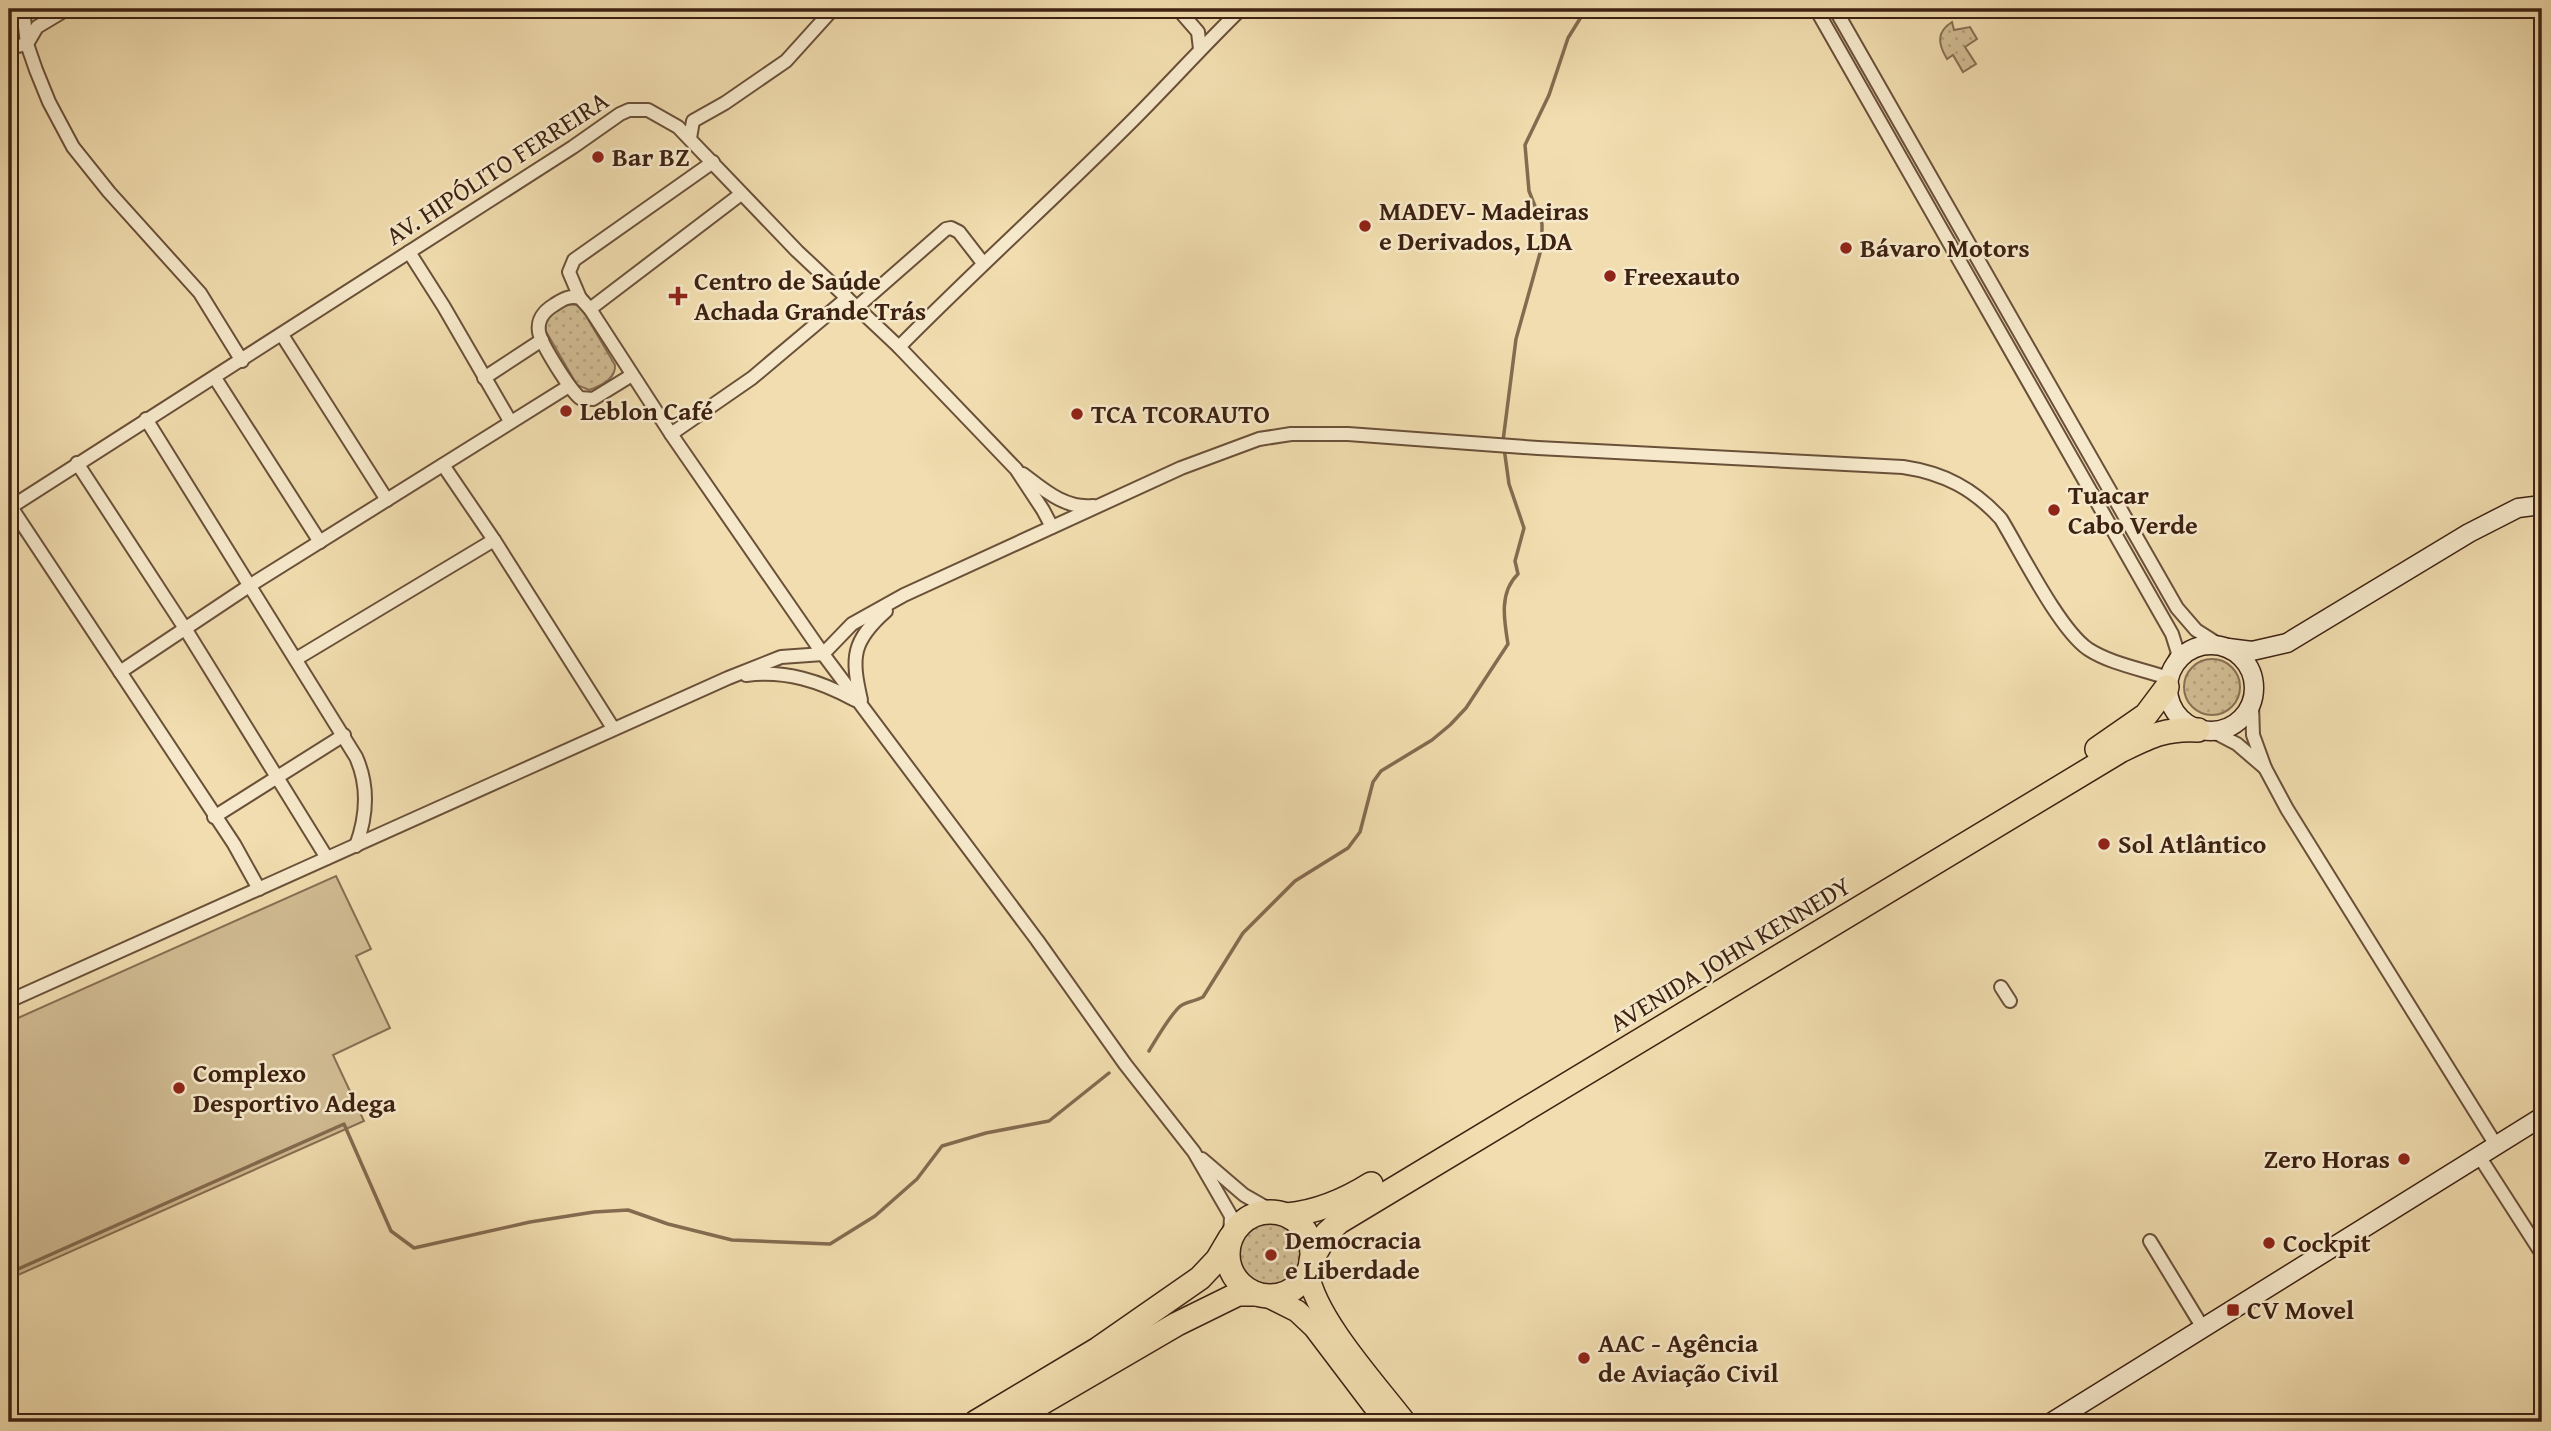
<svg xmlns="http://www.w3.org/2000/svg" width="2551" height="1431" font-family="'Gentium Book Plus',serif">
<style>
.grass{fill:url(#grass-dots);stroke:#886f53;stroke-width:2}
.pitch{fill:#d2bd94;stroke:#886f53;stroke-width:2}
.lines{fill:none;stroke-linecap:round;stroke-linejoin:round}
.stream{stroke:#846b50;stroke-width:3.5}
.street-casing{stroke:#6a5039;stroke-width:16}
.secondary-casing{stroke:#3d2112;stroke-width:21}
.primary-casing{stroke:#3d2112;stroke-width:24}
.highway-casing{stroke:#3d2112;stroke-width:26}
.street{stroke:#f6e9cb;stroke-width:12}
.secondary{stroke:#f6e9cb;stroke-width:18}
.primary{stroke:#f1ddaf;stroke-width:21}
.highway{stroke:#f1ddaf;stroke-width:23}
.poi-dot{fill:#8f2418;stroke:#f6e9cb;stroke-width:2.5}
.labels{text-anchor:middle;stroke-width:5;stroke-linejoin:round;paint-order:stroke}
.poi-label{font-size:26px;font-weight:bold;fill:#3d2112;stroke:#f6e9cb;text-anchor:start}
.street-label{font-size:26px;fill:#3d2112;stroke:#f6e9cb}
</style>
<defs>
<pattern id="grass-dots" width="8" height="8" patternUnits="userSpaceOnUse" patternTransform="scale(1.75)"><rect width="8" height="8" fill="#d2bd94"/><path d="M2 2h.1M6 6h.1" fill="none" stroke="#b5a27f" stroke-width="1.8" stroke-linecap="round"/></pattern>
</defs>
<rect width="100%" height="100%" fill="#f1ddaf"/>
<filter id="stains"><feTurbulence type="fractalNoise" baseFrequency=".00286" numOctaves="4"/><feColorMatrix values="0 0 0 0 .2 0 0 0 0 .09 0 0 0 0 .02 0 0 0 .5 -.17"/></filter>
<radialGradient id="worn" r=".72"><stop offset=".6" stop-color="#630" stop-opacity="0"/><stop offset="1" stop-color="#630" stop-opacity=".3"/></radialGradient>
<!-- grass -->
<g class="grass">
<path d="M 1952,22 L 1954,30 L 1970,27 L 1977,39 L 1965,47 L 1976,64 L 1963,72 L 1953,55 L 1947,59 C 1938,44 1936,32 1952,22 Z"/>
<path d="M 567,304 L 577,305 L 582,309 L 615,365 C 616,379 601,386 589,390 L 577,385 L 544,328 L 549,316 Z"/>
<circle cx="2212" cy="687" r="28"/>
<circle cx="1270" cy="1254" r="34"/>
</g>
<!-- pitch -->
<path class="pitch" d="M 336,876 L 371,949 L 356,956 L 390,1028 L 333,1055 L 364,1121 L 9,1279 L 9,1022 Z"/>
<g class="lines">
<!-- stream -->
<g class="stream">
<path d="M 1503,441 L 1516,339 L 1542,246 L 1542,224 L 1529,191 L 1525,145 L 1549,95 L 1568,38 L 1586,9"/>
<path d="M 1149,1051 C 1155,1041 1173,1010 1182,1005 C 1187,1002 1195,1001 1203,997 L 1243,933 L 1295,881 L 1348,848 L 1360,832 L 1373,782 L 1381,771 L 1432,740 L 1450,725 L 1466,708 L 1508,644 C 1504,620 1499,592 1518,574 L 1515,561 L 1524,528 L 1509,484 L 1504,448"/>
<path d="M 9,1273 L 344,1124 L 391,1231 L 414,1248 L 530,1222 L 594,1212 L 628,1210 L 668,1224 L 732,1240 L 830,1244 L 875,1216 L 917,1179 L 942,1146 L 986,1133 L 1049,1121 L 1109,1073"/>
</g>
<!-- street casing -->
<g class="street-casing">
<g id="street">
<path d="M 23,9 L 27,44 L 36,70 L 49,102 L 73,147 L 109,192 L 200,293 L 242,361"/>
<path d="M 1178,9 L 1198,32 L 1200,49"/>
<path d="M 1816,9 L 2172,634 L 2178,653 L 2172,667"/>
<path d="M 1835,9 L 2177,608 L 2196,630 L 2218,644"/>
<path d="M 9,48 L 27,44 L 37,27 L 67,9"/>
<path d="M 690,138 L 693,121 L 725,103 L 786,61 L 833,9"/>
<path d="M 741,194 L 590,309 L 671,434 L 752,378 L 847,298"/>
<path d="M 409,252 L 444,307 L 510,421"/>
<path d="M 580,298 L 569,272 L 574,260 L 713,162"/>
<path d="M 857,307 L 946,229 L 951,228 L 959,232 L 983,263"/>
<path d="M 590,309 L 580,298 C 570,295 563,299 554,305 C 544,311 537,320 539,332 C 541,344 570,390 580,398 L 593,399 L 632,375"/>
<path d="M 282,335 L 387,500"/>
<path d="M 899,347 C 975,270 1056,197 1133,120 C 1170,83 1204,45 1241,9"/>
<path d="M 215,378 L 320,542"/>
<path d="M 484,378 L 542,340"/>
<path d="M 146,419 L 356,757 C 369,786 367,816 356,846"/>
<path d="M 671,434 L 823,654 L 1037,940 L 1125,1064 L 1194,1152 L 1231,1216 L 1230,1238"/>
<path d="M 77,463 L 186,630 L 327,858"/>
<path d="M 1023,474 C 1044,490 1065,509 1093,506"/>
<path d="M 9,504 L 234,844 L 259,889"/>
<path d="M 11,507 L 573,147 L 620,114 L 629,110 L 648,110 L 678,127 L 797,251 L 899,347 L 1016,469 L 1043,510 L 1052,527"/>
<path d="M 494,540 L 613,728"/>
<path d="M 296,659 L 494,540 L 443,465"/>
<path d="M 120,672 L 249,586 L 569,386"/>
<path d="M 746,675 C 786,670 820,681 855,700"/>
<path d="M 861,700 C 851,657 852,641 886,611"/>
<path d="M 2212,731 L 2237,744 L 2265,768 L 2253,735 L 2252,705"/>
<path d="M 2265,768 L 2287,809 L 2496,1145"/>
<path d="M 214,817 L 344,735"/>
<path d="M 2001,987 L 2010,1001"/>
<path d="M 9,1001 L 728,678 L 781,657 L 823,654 L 852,624 L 904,595 L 1181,468 L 1259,439 L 1291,434 L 1348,434 L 1538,448 L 1903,467 C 1944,473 1974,489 2001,519 C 2021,552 2059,629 2088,649 C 2111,664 2142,669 2168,678"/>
<path d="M 2479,1156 L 2542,1254"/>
<path d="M 1202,1159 L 1244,1195 L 1274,1212"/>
<path d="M 2150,1241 L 2203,1328"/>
<path d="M 2537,1422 L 2542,1420"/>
</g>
</g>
<!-- secondary casing -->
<g class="secondary-casing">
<g id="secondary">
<circle cx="2211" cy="688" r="43"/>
<path d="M 2228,648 L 2252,651 L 2287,643 L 2469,533 L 2518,508 L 2542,505"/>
<path d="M 2052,1422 L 2542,1117"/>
</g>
</g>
<!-- primary casing -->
<g class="primary-casing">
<g id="primary">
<path d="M 1308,1273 C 1316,1319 1375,1383 1405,1422"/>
<path d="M 1267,1296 L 1297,1311 L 1314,1327 L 1386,1422"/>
</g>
</g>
<!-- highway casing -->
<g class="highway-casing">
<g id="highway">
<path d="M 2097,749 L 2146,715 L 2167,687"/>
<circle cx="1270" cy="1254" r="42"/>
<path d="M 1287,1215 C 1318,1212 1344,1201 1371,1184"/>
<path d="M 1311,1261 L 1327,1233 L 1339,1222 L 2120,751 C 2149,737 2165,728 2198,730"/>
<path d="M 976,1422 L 1098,1349 L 1200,1278 L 1217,1260 L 1230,1238"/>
<path d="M 1009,1422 L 1177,1324 L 1238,1294 L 1256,1294"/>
</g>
</g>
<!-- street -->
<use href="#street" class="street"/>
<!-- secondary -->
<use href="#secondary" class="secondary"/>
<!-- primary -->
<use href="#primary" class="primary"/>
<!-- highway -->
<use href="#highway" class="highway"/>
</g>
<!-- markers -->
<g class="poi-dot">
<circle cx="598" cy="157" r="7"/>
<circle cx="1365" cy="226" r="7"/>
<circle cx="1846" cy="248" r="7"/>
<circle cx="1610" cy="276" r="7"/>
<path d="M674.5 285.5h7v7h7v7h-7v7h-7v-7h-7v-7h7z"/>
<circle cx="566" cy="411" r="7"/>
<circle cx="1077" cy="414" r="7"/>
<circle cx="2054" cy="510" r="7"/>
<circle cx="2104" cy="844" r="7"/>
<circle cx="179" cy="1088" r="7"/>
<circle cx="2404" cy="1159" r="7"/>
<circle cx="2269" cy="1243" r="7"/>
<circle cx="1271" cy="1255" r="7"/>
<rect x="2226" y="1303" width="14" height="14" rx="3.5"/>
<circle cx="1584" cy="1358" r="7"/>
</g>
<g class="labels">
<!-- poi labels -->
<g class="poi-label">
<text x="612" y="166">Bar BZ</text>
<text x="1379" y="220">MADEV- Madeiras<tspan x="1379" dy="30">e Derivados, LDA</tspan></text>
<text x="1860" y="257">Bávaro Motors</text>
<text x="1624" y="285">Freexauto</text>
<text x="694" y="290">Centro de Saúde<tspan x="694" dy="30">Achada Grande Trás</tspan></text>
<text x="580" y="420">Leblon Café</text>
<text x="1091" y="423">TCA TCORAUTO</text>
<text x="2068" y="504">Tuacar<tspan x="2068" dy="30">Cabo Verde</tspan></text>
<text x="2118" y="853">Sol Atlântico</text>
<text x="193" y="1082">Complexo<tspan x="193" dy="30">Desportivo Adega</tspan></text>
<text x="2390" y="1168" text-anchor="end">Zero Horas</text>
<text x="1285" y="1249">Democracia<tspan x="1285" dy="30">e Liberdade</tspan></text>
<text x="2283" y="1252">Cockpit</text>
<text x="2247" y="1319">CV Movel</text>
<text x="1598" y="1352">AAC - Agência<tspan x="1598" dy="30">de Aviação Civil</tspan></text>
</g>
<!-- street labels -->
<g class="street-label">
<text transform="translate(497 168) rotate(-33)" y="9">AV. HIPÓLITO FERREIRA</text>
<text transform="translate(1730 954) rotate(-31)" y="9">AVENIDA JOHN KENNEDY</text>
</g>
</g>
<!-- margin -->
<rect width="2551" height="1431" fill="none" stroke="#f1ddaf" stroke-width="35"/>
<rect x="10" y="10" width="2530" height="1410" fill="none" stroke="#3d2112" stroke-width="3.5"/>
<rect x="18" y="18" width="2516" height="1396" fill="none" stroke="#3d2112" stroke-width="2"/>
<rect width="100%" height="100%" filter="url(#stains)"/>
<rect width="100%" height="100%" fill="url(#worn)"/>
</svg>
